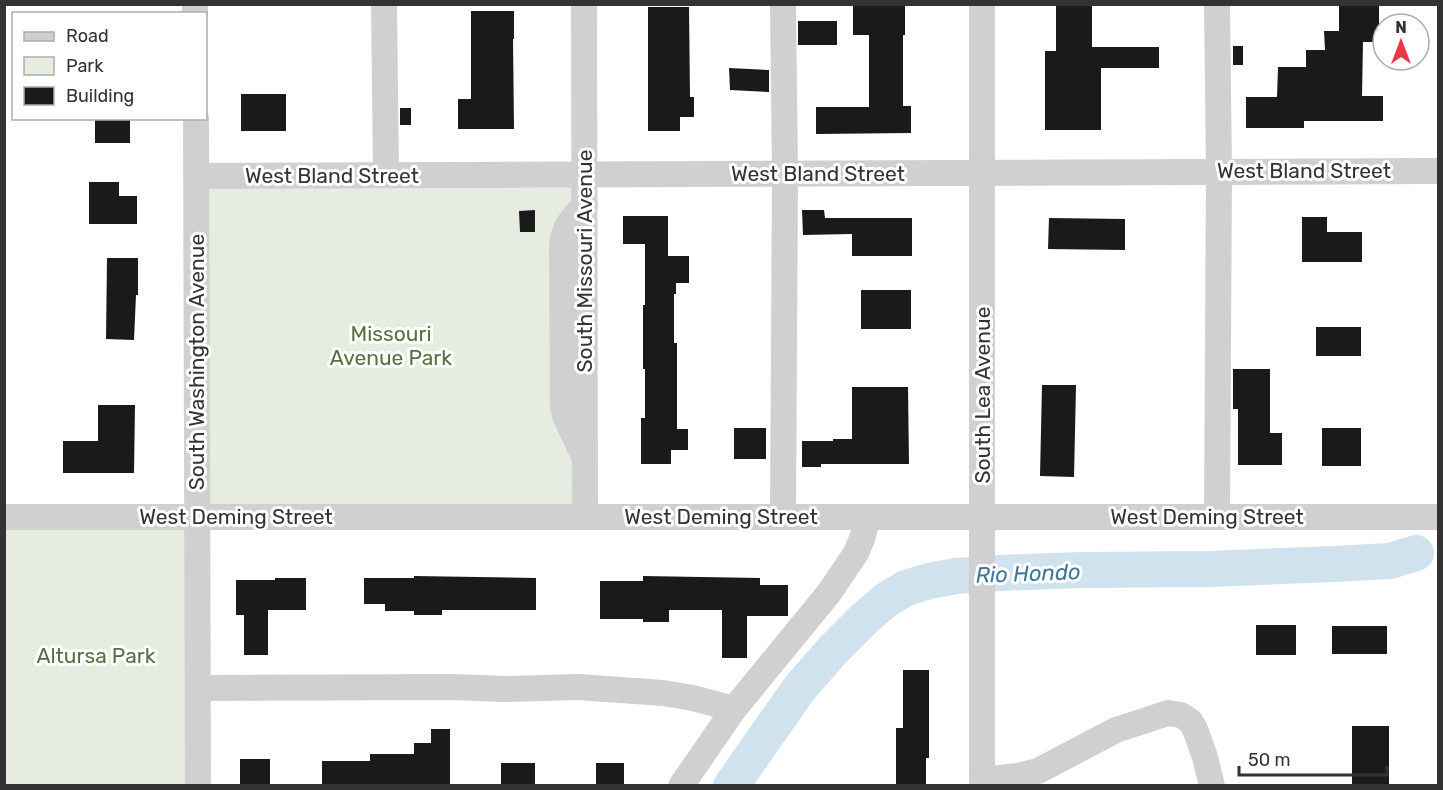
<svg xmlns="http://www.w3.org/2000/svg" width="1443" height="790" font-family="Rubik,sans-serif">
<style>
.green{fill:#e6ecdf}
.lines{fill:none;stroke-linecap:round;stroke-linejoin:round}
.river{stroke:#cfe2ee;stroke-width:36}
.building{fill:#1a1a1a}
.minor{stroke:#d0d0d0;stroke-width:26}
.labels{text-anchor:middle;stroke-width:6;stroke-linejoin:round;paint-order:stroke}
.street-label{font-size:21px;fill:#333;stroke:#fff}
.park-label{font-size:21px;fill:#56703f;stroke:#fff}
.water-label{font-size:22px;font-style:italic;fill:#3f7597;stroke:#fff}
</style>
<rect width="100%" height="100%" fill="#fff"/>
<!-- green -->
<g class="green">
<path d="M 585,175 L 585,517 L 197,516 L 197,176 Z"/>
<path d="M 187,525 L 188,785 L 5,785 L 4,526 Z"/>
</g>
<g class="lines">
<!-- river -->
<path class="river" d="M 731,786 L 799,689 L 832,651 L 864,619 L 886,600 L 906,588 L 929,581 L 956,576 L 999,573 L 1082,570 L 1208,569 L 1334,564 L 1390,561 L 1416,553"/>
</g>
<!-- building -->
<g class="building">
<path d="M 853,4 L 905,4 L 905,35 L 903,35 L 903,106 L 911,106 L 911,133 L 816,134 L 816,107 L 869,107 L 869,35 L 853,35 Z"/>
<path d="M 1056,4 L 1092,4 L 1092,47 L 1159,47 L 1159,68 L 1101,68 L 1101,130 L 1045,130 L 1045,51 L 1056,51 Z"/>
<path d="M 1339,4 L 1379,4 L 1379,42 L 1363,42 L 1362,96 L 1383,96 L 1383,121 L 1304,121 L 1304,128 L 1246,128 L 1246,97 L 1277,97 L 1278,67 L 1306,67 L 1306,50 L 1325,50 L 1324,31 L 1339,31 Z"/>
<path d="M 648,7 L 689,7 L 690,97 L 694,97 L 694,117 L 680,117 L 680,131 L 648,131 Z"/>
<path d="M 471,11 L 514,11 L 514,39 L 513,39 L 514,129 L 458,129 L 458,99 L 471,99 Z"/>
<rect x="798" y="21" width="39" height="24"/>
<rect x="1233" y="46" width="10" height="19"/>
<path d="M 729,68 L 769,70 L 769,92 L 730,90 Z"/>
<rect x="241" y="94" width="45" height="37"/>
<rect x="400" y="108" width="11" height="17"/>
<rect x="95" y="118" width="35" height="25"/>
<path d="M 89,182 L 119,182 L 119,196 L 137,196 L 137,224 L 89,224 Z"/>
<path d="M 535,210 L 535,232 L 520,232 L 519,211 Z"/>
<path d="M 802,210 L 824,210 L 825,218 L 912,218 L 912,256 L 852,256 L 852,234 L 803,235 Z"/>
<path d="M 623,216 L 668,216 L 668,256 L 689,256 L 689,283 L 676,283 L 676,294 L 674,294 L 674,343 L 677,343 L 677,429 L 688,429 L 688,450 L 671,450 L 671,464 L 641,464 L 641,418 L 645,418 L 645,369 L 643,369 L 643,305 L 645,305 L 645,244 L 623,244 Z"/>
<path d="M 1302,217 L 1327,217 L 1327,232 L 1362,232 L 1362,262 L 1302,262 Z"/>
<path d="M 1049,218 L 1125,219 L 1125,250 L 1048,249 Z"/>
<path d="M 107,258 L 138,258 L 138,295 L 136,295 L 134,340 L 106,339 Z"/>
<rect x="861" y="290" width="50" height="39"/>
<rect x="1316" y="327" width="45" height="29"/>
<path d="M 1233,369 L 1270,369 L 1270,433 L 1282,433 L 1282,465 L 1238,465 L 1238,409 L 1233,409 Z"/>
<path d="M 1042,385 L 1076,385 L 1074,477 L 1040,476 Z"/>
<path d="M 852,387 L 908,387 L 909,464 L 821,464 L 821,467 L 802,467 L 802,441 L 833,441 L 833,439 L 852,439 Z"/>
<path d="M 98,405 L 135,405 L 134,473 L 63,473 L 63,441 L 98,441 Z"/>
<rect x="734" y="428" width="32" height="31"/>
<rect x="1322" y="428" width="39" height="38"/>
<path d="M 414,576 L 536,578 L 536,610 L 442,610 L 442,615 L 414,615 L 414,611 L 385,611 L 385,604 L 364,604 L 364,578 L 414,578 Z"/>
<path d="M 643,576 L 760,578 L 760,585 L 788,585 L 788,616 L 747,616 L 747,658 L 722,658 L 722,610 L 669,610 L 669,622 L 643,622 L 643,619 L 600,619 L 600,581 L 643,581 Z"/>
<path d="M 275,578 L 306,578 L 306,610 L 268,610 L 268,655 L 244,655 L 244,615 L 236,615 L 236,580 L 275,580 Z"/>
<rect x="1256" y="625" width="40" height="30"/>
<rect x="1332" y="626" width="55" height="28"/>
<path d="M 903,670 L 929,670 L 929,758 L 926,758 L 926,786 L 896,786 L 896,728 L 903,728 Z"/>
<rect x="1352" y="726" width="37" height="60"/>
<path d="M 431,729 L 450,729 L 450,786 L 322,786 L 322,761 L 370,761 L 370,754 L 414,754 L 414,743 L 431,743 Z"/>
<rect x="240" y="759" width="30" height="27"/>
<rect x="501" y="763" width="34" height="23"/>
<rect x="596" y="763" width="28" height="23"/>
</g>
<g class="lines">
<!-- minor -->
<g class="minor">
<path d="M 195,4 L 195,14"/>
<path d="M 384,4 L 386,175"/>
<path d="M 584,4 L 585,517"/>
<path d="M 982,4 L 982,786"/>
<path d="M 196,118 L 198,786"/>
<path d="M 197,176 L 1438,171"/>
<path d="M 582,452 L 565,416 L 563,407 L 562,245 C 564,226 572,219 585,205"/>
<path d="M 4,517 L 1438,517"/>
<path d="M 783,517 L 785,174 L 783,4"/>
<path d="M 1217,517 L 1219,172 L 1217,4"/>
<path d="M 198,688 L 452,687 L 504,689 L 578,687 L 663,693 L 693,698 L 734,709"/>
<path d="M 982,780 L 1018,776 L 1038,771 L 1116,730 L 1168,713 L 1181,715 L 1190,721 L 1195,729 L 1205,757 L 1212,786"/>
<path d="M 681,786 L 734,709 L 829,593 L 856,553 L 863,536 L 868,517"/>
</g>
</g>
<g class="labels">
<!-- street labels -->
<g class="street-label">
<text x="1304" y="178">West Bland Street</text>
<text x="818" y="181">West Bland Street</text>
<text x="332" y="183">West Bland Street</text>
<text transform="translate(585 261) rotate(-90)" y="7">South Missouri Avenue</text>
<text transform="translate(197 362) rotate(-90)" y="7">South Washington Avenue</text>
<text transform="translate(983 395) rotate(-90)" y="7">South Lea Avenue</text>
<text x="236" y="524">West Deming Street</text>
<text x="721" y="524">West Deming Street</text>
<text x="1207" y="524">West Deming Street</text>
</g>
<!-- park labels -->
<g class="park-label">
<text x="391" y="341">Missouri<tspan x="391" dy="24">Avenue Park</tspan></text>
<text x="96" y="663">Altursa Park</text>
</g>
<!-- water labels -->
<g class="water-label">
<text transform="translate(1028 573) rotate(-2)" y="8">Rio Hondo</text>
</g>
</g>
<!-- border -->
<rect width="1443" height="790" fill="none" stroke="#333333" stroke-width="12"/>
<!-- legend -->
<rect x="12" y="12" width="195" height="108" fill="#ffffff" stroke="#adadad" stroke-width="1.5"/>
<rect x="24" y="32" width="30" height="9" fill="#d0d0d0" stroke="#adadad" stroke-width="1.5"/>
<text x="66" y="42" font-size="18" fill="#333333">Road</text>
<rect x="24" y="57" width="30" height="18" fill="#e6ecdf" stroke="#adadad" stroke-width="1.5"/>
<text x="66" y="72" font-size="18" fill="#333333">Park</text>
<rect x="24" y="87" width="30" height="18" fill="#1a1a1a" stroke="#adadad" stroke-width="1.5"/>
<text x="66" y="102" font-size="18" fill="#333333">Building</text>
<!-- north arrow -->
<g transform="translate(1401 42)"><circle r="28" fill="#ffffff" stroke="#adadad" stroke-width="1.5"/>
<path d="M0-4.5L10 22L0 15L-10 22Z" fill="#e63946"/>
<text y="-9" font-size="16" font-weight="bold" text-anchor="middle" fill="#333333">N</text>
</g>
<!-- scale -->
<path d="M1239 766v9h148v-9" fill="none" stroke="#333333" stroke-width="3"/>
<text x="1248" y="766" font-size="18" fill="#333333" stroke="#ffffff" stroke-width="4.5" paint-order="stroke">50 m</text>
</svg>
